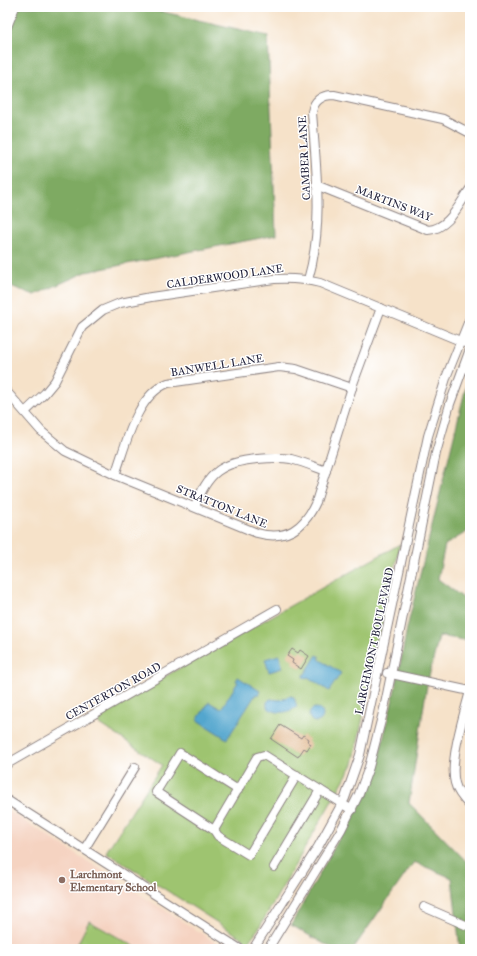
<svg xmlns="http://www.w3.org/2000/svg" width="477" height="956" font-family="'IM FELL Great Primer',serif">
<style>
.built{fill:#f5d3c1}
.green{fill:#9ec46f;stroke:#607355}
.forest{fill:#7eaa62;stroke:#50664e}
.water{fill:#53a6ce;stroke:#3a6484}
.building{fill:#e0b58a}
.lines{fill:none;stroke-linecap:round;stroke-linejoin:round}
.minor-casing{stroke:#8c8282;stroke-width:10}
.minor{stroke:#fff;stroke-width:8}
.education-dot{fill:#8d6e63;stroke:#fff;stroke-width:1.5}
.labels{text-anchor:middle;stroke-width:3;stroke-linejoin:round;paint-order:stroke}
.street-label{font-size:11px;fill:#22223b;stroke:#fff}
.education-label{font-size:11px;font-weight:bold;fill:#785e54;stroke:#fff;text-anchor:start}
</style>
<rect width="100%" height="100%" fill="#fff"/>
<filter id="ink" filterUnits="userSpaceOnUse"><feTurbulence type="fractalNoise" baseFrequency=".025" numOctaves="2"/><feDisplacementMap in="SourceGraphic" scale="8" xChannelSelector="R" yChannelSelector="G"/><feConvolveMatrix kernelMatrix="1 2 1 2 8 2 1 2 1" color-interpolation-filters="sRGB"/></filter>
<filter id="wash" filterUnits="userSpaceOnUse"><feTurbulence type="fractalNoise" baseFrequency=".012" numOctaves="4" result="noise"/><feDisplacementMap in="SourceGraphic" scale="16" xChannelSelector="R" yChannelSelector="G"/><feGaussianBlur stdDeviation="0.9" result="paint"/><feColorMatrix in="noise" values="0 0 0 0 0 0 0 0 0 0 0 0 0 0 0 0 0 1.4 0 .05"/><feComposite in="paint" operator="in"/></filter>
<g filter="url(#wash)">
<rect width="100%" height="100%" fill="#f6e2c9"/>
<!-- built -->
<path class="built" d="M 7,810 L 226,949 L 7,949 Z"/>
<!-- green -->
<g class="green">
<path d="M 400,544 L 353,764 L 259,928 L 248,942 L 106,852 L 162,765 L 91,718 Z"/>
<path d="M 89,921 L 139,949 L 75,949 Z"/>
</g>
<!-- forest -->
<g class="forest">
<path d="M 7,7 L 142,7 L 268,36 L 276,235 L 86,272 L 35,295 L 7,285 Z"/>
<path d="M 470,370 L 470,530 L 445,545 L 438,579 L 470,603 L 470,641 L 439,636 L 427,685 L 409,803 L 470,865 L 470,949 L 460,949 L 452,878 L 414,862 L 353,949 L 333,949 L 291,925 L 375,774 L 397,681 L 407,628 Z"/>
</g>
<!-- water -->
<g class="water">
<path d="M 279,655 L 283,668 L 269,672 L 265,659 Z"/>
<path d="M 317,655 L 320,657 L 319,659 L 341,673 L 329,691 L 308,677 L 306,679 L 303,677 Z"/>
<path d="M 238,677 L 260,691 L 258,695 L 256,694 L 227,739 L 197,720 L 209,702 L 221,709 L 238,682 L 236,681 Z"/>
<path d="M 290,696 L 294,697 L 297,707 C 288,713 276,715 267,707 L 267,702 L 270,699 L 280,700 Z"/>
<circle cx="316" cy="715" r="7"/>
</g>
<g id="blocks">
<!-- building -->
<g class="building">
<path d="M 292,649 L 298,653 L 300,650 L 309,656 L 301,669 L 292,663 L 293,660 L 287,656 Z"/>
<path d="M 280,725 L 301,738 L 303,735 L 309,739 L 308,742 L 311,744 L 307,750 L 304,748 L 298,757 L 271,739 Z"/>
</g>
</g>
</g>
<g filter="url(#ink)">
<use href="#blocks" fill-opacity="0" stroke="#8c8282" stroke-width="1"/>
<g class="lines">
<!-- minor casing -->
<g class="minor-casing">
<g id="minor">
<path d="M 7,27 L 15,7"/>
<path d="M 316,185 L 428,230 C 449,229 459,204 470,189"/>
<path d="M 308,280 C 324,226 316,167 312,112 C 314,100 322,95 334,95 L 443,119 L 470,133"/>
<path d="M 7,392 L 41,431 L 65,451 L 115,475 L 257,533 C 286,541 304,529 316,502 L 354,381 L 381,308"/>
<path d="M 25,412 L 45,393 L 55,381 L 82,327 L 103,310 L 120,303 L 151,297 L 274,279 C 290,278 304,279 320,283 L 470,345"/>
<path d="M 115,475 C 126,445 136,395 168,383 L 279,367 L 296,369 L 352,388"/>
<path d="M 195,507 C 207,473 222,462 257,459 C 268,458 280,457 291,459 C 303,462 315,467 326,471"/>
<path d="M 387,673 L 470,691"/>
<path d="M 470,691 C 464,715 449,761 455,783 C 457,792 464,800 470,806"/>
<path d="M 7,764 L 277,609"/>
<path d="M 238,790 L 180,753 L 156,792 L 214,830 L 218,836 L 249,855 L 297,775"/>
<path d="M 7,800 L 240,949"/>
<path d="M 214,830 L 257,757 L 264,755 L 352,810"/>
<path d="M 85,848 L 135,767"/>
<path d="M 274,867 L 320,790"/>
<path d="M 424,907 L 470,927"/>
<path d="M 253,949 L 318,847 L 345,798 L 360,755 L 428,436 L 447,375 L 470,318"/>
<path d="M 268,949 L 341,830 L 359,794 L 369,767 L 384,709 L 436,453 L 450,404 L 470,349"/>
</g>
</g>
<!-- minor -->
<use href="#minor" class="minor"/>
</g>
</g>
<!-- markers -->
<circle class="education-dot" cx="62" cy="880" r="4"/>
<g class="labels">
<!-- street labels -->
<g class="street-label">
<text transform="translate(304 158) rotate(-93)" y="4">CAMBER LANE</text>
<text transform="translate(394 203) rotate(21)" y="4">MARTINS WAY</text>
<text transform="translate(225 276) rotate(-8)" y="4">CALDERWOOD LANE</text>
<text transform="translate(217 365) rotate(-9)" y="4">BANWELL LANE</text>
<text transform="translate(222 506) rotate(22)" y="4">STRATTON LANE</text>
<text transform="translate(374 641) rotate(-78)" y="4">LARCHMONT BOULEVARD</text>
<text transform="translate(113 691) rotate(-29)" y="4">CENTERTON ROAD</text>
</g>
<!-- education labels -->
<g class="education-label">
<text x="70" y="878">Larchmont<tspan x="70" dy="13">Elementary School</tspan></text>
</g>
</g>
<!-- margin -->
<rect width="477" height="956" fill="none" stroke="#fff" stroke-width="24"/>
</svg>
